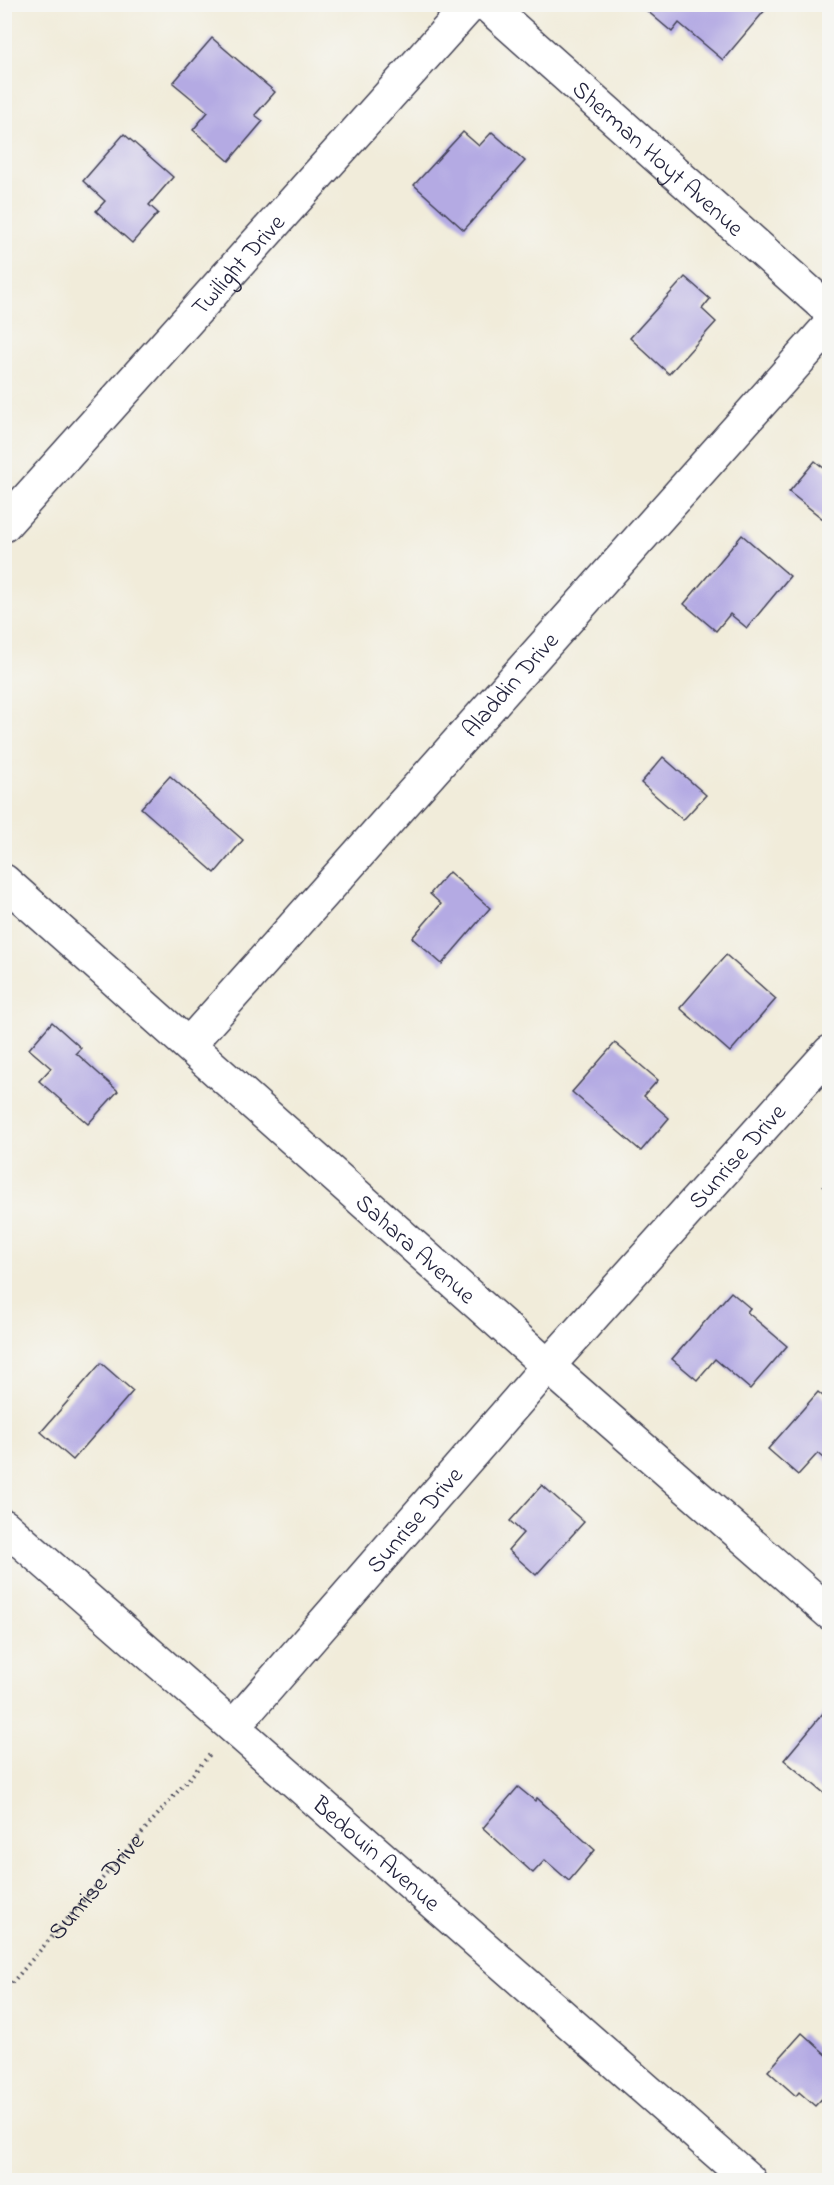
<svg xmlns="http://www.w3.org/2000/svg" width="834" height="2185" font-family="'Indie Flower',sans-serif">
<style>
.building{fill:#b4aae3}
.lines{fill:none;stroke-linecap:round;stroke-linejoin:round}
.minor-casing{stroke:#414053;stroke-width:36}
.path{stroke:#414053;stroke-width:4;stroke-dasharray:1.5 4.5;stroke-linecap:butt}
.minor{stroke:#fff;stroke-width:33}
.labels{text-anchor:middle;stroke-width:4.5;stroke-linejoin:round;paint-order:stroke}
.street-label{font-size:24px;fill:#22223b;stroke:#f6f6f2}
</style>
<rect width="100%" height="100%" fill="#f6f6f2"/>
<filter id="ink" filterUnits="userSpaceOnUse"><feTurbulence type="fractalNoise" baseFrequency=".0167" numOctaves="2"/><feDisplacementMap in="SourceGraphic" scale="12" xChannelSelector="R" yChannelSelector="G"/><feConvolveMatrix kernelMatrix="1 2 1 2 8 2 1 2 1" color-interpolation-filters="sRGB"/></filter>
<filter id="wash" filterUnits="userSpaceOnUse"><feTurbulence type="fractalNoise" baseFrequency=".008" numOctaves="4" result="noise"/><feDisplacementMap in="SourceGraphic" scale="24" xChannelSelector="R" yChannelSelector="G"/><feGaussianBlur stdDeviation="1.35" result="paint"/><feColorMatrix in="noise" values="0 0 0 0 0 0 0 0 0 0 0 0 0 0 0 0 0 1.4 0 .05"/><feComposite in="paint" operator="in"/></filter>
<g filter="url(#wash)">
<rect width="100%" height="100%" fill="#f1ecda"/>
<g id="blocks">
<!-- building -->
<g class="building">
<path d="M 639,4 L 761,4 L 766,9 L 723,60 L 679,23 L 672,32 Z"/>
<path d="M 212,38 L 275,92 L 255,115 L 263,121 L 229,161 L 193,130 L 208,112 L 173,83 Z"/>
<path d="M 463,132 L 479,146 L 492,132 L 525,161 L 464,230 L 414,185 Z"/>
<path d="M 124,134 L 173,177 L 149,205 L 158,213 L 132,243 L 96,211 L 105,201 L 83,181 Z"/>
<path d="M 685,277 L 710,299 L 702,309 L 716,322 L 669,374 L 630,338 Z"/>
<path d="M 815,461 L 830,473 L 830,521 L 828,523 L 789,492 Z"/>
<path d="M 742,535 L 790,576 L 747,628 L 730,614 L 716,631 L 684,604 Z"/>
<path d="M 663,757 L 706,795 L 683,820 L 641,783 Z"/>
<path d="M 170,776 L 243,840 L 215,873 L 141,808 Z"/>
<path d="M 449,872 L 490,908 L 442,964 L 412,938 L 441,904 L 430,894 Z"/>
<path d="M 726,955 L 776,999 L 730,1052 L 680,1008 Z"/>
<path d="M 52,1022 L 81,1048 L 76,1053 L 118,1091 L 88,1124 L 39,1081 L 51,1068 L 29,1049 Z"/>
<path d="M 615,1043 L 658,1080 L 644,1096 L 669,1118 L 641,1151 L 572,1092 Z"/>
<path d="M 830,1180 L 830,1194 L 823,1187 Z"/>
<path d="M 731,1292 L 750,1308 L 747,1312 L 787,1346 L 750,1389 L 715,1359 L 697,1380 L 672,1359 Z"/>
<path d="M 101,1363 L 133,1391 L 73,1460 L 41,1432 Z"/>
<path d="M 818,1392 L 830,1402 L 830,1463 L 818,1453 L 798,1475 L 768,1449 Z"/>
<path d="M 542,1485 L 584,1522 L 536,1575 L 508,1550 L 523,1533 L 510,1521 Z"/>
<path d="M 824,1712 L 830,1717 L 830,1798 L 784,1760 Z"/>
<path d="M 518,1787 L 535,1801 L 537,1798 L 595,1850 L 569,1881 L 545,1860 L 533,1873 L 483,1828 Z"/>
<path d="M 802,2033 L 830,2058 L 830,2090 L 815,2106 L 799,2092 L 796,2096 L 768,2071 Z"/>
</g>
</g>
</g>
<g filter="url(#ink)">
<use href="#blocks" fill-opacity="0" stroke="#414053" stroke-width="1.5"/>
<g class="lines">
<!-- minor casing -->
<g class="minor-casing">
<g id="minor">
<path id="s2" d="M 486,4 L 830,311"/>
<path id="s3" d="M 4,525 L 471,4"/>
<path id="s4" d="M 4,881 L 548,1366 L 830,1613"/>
<path id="s5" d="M 189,1044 L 830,325"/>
<path id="s6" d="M 4,1526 L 749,2180"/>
<path id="s7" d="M 234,1726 L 548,1366 L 830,1052"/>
</g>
</g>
<!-- path -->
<path class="path" id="s1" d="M 4,1992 L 212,1752"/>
<!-- minor -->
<use href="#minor" class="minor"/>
</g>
</g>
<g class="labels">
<!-- street labels -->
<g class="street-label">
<text dy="8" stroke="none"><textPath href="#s2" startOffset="231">Sherman Hoyt Avenue</textPath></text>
<text dy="8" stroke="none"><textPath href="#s3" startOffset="350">Twilight Drive</textPath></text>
<text dy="8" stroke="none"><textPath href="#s5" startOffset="482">Aladdin Drive</textPath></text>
<text dy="8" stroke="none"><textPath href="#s7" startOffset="760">Sunrise Drive</textPath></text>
<text dy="8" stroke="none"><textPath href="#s4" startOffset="552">Sahara Avenue</textPath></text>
<text dy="8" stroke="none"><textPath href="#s7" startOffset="274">Sunrise Drive</textPath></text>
<text dy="8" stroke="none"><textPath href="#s6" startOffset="496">Bedouin Avenue</textPath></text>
<text dy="8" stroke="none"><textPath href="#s1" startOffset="140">Sunrise Drive</textPath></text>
</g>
</g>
<!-- margin -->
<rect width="834" height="2185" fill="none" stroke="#f6f6f2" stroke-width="24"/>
</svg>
